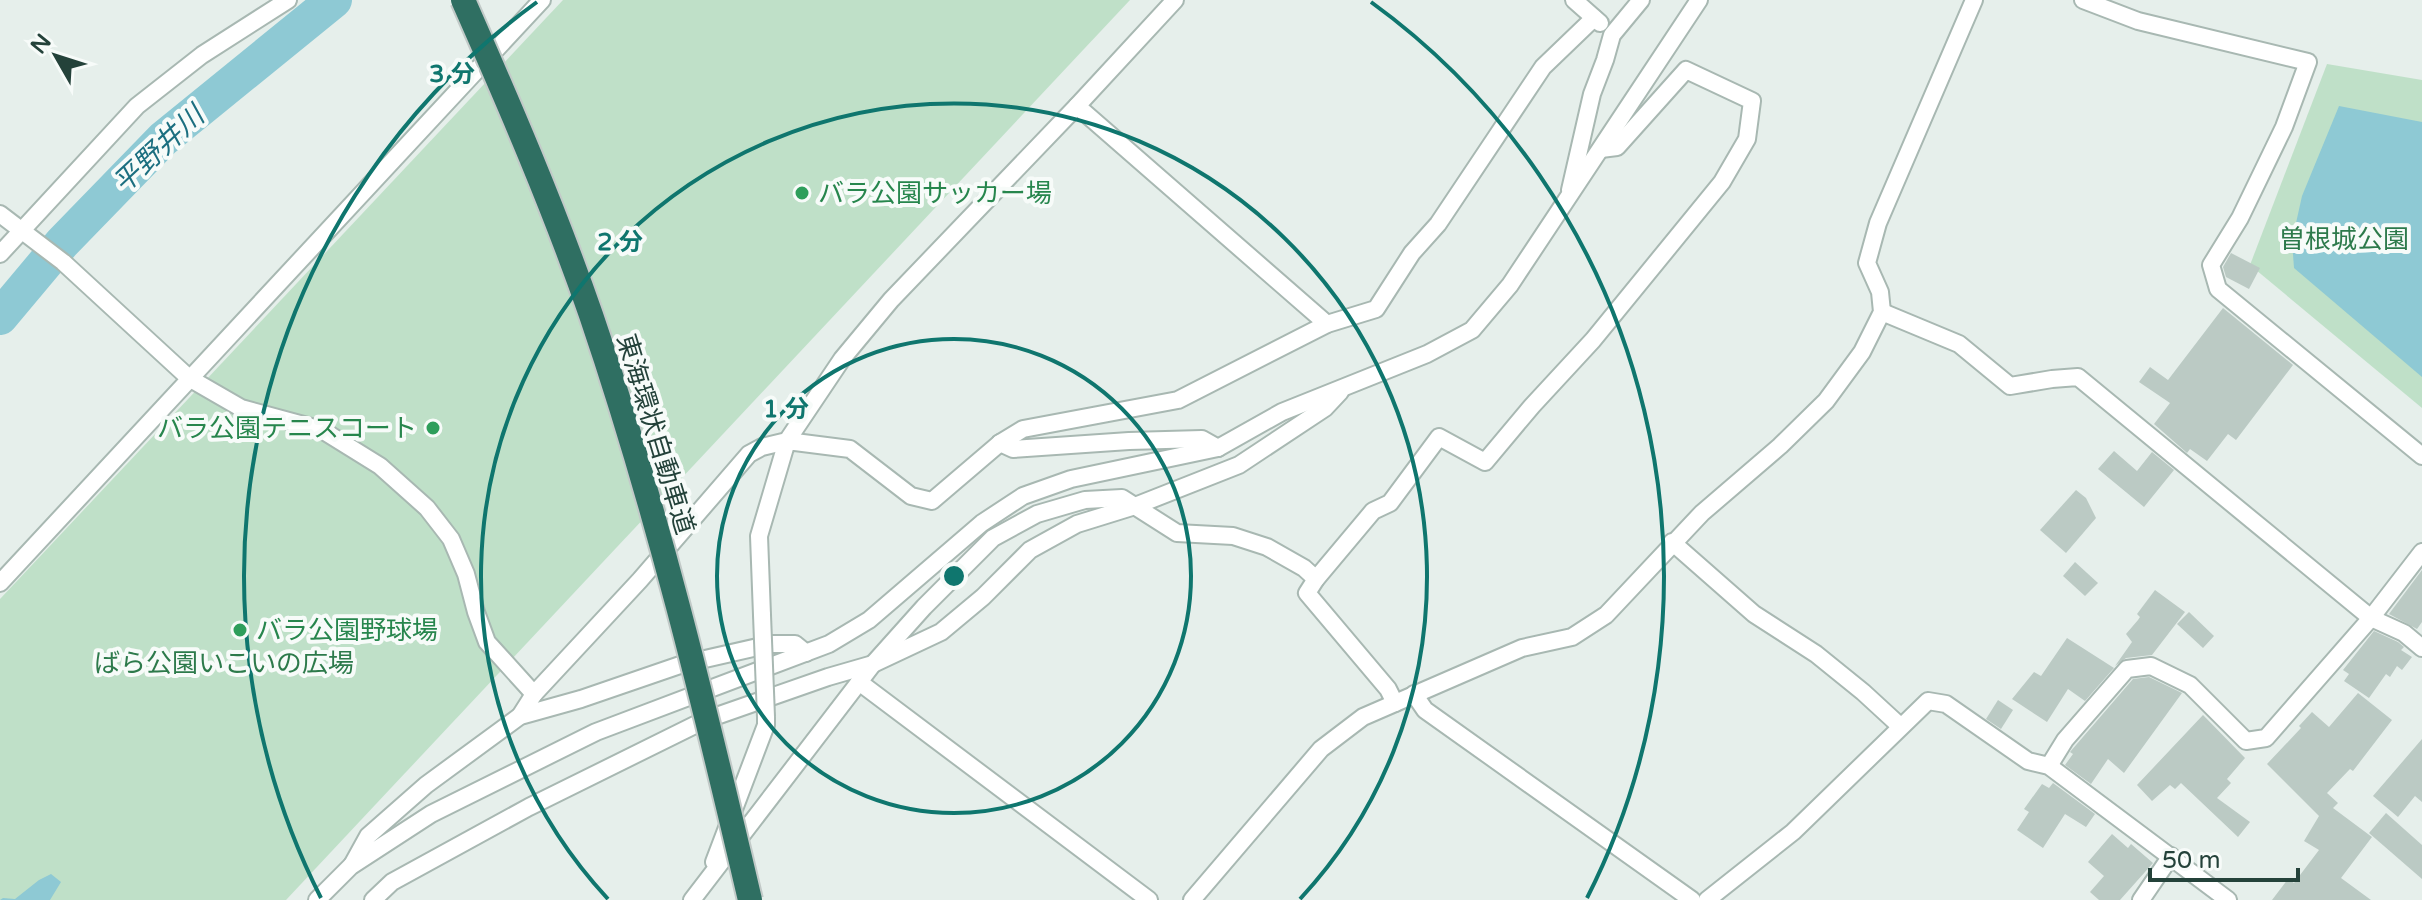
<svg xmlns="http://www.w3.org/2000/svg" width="2422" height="900" font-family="'Varela Round','Noto Sans JP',sans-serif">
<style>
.green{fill:#bfe0c8}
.water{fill:#8ec9d4}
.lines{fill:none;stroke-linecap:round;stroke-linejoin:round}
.river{stroke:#8ec9d4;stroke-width:36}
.building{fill:#bbcac4}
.street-casing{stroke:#a8b8b2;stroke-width:20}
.street{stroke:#fff;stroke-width:16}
.street-bridge-casing{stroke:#a8b8b2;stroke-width:20;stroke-linecap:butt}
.highway-bridge-casing{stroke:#c2cac8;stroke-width:28;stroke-linecap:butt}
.street-bridge{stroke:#fff;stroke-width:16}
.highway-bridge{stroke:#2f6f62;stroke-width:24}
.ring{fill:none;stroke:#0f766e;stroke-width:4}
.leisure-dot{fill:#2e9e5b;stroke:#f7fbf9;stroke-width:3}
.labels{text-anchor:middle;stroke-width:8;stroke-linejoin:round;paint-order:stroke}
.leisure-label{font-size:26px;fill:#27864d;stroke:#f7fbf9;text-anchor:start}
.park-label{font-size:26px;fill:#2d7a4b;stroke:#f7fbf9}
.street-label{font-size:26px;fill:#24423a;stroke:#f7fbf9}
.water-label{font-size:28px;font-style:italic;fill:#1c6f80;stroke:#f7fbf9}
.centre{fill:#0f766e;stroke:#f7fbf9;stroke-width:4}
.ring-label{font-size:24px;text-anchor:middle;font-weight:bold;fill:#0f766e;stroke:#f7fbf9;stroke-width:8;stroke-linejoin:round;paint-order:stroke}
</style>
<rect width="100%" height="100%" fill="#e6efeb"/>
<!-- green -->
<g class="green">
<path d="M 563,0 L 1130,0 L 286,900 L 0,900 L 0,599 Z"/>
<path d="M 2327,64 L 2422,80 L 2422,408 L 2250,265 Z"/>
</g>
<!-- water -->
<g class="water">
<path d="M 2339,106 L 2422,122 L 2422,377 L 2294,268 L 2292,241 L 2302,196 Z"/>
<path d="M 51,874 L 61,882 L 50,900 L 0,900 L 3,898 L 15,899 L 39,880 Z"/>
</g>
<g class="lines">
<!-- river -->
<path class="river" d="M 0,317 L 62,243 L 163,139 L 334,0"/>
</g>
<!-- building -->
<g class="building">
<path d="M 2231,253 L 2260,268 L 2249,289 L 2226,277 L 2223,267 Z"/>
<path d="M 2223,308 L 2293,365 L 2236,440 L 2228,434 L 2207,461 L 2190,449 L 2187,453 L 2154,424 L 2170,403 L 2139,382 L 2150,367 L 2168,380 Z"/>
<path d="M 2114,451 L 2137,471 L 2152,452 L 2174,470 L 2144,507 L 2098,469 Z"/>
<path d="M 2076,490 L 2086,498 L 2096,518 L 2066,553 L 2040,530 Z"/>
<path d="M 2075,562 L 2098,583 L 2085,596 L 2063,576 Z"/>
<path d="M 2422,570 L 2422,622 L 2417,629 L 2389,614 Z"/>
<path d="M 2155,590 L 2185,612 L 2152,655 L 2126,658 L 2115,666 L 2132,642 L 2126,634 L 2138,620 L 2140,617 L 2137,614 Z"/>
<path d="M 2189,612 L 2214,636 L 2203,648 L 2177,624 Z"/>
<path d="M 2374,631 L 2398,642 L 2404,647 L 2401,650 L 2412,657 L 2402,670 L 2397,666 L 2390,677 L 2386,674 L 2369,698 L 2344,681 L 2349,674 L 2343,670 Z"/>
<path d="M 2067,638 L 2114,668 L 2085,701 L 2068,689 L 2047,722 L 2012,699 L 2034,672 L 2041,676 Z"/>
<path d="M 2149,677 L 2182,693 L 2124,773 L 2108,759 L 2091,784 L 2065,765 L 2073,754 L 2070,752 L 2133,679 Z"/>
<path d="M 2358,693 L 2392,720 L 2353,771 L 2350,769 L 2327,793 L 2338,803 L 2333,808 L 2372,837 L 2341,878 L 2371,900 L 2272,900 L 2288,879 L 2294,883 L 2319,850 L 2304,841 L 2319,816 L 2267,764 L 2301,728 L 2299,726 L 2312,712 L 2329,727 Z"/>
<path d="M 1998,700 L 2013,710 L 2001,729 L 1986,719 Z"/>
<path d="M 2203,715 L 2245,758 L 2227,779 L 2231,783 L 2217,798 L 2250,822 L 2238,837 L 2181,783 L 2175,789 L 2170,785 L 2152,801 L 2137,785 Z"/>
<path d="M 2422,739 L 2422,802 L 2415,796 L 2398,817 L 2373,796 Z"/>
<path d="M 2053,783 L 2095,814 L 2086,827 L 2065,814 L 2043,848 L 2017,830 L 2029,812 L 2024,809 L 2042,784 L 2049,788 Z"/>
<path d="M 2386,813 L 2422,845 L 2422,879 L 2369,833 Z"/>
<path d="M 2112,834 L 2128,848 L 2131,844 L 2153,863 L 2120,900 L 2099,900 L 2090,892 L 2104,876 L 2088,862 Z"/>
</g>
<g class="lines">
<!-- street casing -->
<g class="street-casing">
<g id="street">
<path d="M 1574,0 L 1600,23"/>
<path d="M 2083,0 L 2138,21 L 2308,62 L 2284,127 L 2240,218 L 2211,265 L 2218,289 L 2422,456"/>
<path d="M 1077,106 L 1327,324"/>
<path d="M 1570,190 L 1592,94 L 1605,60 L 1612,35 L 1641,0"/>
<path d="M 0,214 L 63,262 L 189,378 L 241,408 L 322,430 L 380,466 L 427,508 L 451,539 L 466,574 L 476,612 L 487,642 L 534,694"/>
<path d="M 0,254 L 137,106 L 202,55 L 288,0"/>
<path d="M 1882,312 L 1959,344 L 2010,386 L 2052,379 L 2078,377 L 2371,618 L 2404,633 L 2422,648"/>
<path d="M 1000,443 L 1013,449 L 1129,441 L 1202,439 L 1218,448"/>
<path d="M 1672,542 L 1754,614 L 1816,654 L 1863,692 L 1900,726"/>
<path d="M 0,583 L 542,0"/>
<path d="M 762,615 L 759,536 L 787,441 L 850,449 L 911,496 L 932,501 L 1000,443 L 1023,429 L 1178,400 L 1327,324 L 1376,309 L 1412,253 L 1438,224 L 1543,67 L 1594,18"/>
<path d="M 859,682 L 1149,900"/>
<path d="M 1414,694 L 1425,710 L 1692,900"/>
<path d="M 1395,703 L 1388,689 L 1307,593 L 1316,579 L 1373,511 L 1390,503 L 1439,437 L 1485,462 L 1532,406 L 1593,340 L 1722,182 L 1747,139 L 1752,101 L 1686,70 L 1617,147 L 1601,149"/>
<path d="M 520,716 L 534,694 L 640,580 L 749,454 L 762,447 L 787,441 L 842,359 L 891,300 L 1077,106 L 1175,0"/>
<path d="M 2049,766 L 2065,740 L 2127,669 L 2151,666 L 2190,685 L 2246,741 L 2266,738 L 2371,618 L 2422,552"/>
<path d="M 714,862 L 766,725 L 766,717"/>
<path d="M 352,865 L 368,836 L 426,785 L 520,716 L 581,699 L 683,664 L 771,644 L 795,644 L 806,653"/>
<path d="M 317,900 L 351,866 L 431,814 L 596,732 L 829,644 L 869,620 L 982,523 L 1023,496 L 1071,479 L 1218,448 L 1282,412 L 1427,354 L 1472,330 L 1510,285 L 1699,0"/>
<path d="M 373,900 L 392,882 L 529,807 L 705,720 L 828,677 L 873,664 L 941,632 L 983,597 L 1030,550 L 1077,524 L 1135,506 L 1239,465 L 1325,408 L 1340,392"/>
<path d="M 692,900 L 873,664 L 924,607 L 993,538 L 1037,514 L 1085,500 L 1122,498 L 1177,533 L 1233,536 L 1267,547 L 1304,568 L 1316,579"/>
<path d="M 1192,900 L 1321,749 L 1363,717 L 1522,648 L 1572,637 L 1606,615 L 1702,513 L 1780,446 L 1826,401 L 1862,352 L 1882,312 L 1880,292 L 1867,263 L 1878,223 L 1974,0"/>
<path d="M 1707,900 L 1793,832 L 1928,701 L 1946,704 L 2028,761 L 2049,766 L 2228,900"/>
<path d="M 2141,900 L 2171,856"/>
</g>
</g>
<!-- street -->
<use href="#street" class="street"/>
<!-- street-bridge casing -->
<g class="street-bridge-casing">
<path id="street-bridge" d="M 762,615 L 766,717"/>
</g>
<!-- highway-bridge casing -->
<g class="highway-bridge-casing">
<path id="highway-bridge" d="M 463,0 C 509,104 554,208 591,315 C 656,506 704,703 750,900"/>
</g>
<!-- street-bridge -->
<use href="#street-bridge" class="street-bridge"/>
<!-- highway-bridge -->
<use href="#highway-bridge" class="highway-bridge"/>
</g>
<!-- distance rings -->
<g class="ring">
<circle cx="954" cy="576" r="237"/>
<path d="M608 899A473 473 0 1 1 1300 899"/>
<path d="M321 898A710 710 0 0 1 537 2M1371 2A710 710 0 0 1 1587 898"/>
</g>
<!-- markers -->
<g class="leisure-dot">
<circle cx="802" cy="193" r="8"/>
<circle cx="433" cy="428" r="8"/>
<circle cx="240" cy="630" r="8"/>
</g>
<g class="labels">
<!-- leisure labels -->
<g class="leisure-label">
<text x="818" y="202">バラ公園サッカー場</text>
<text x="417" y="437" text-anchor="end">バラ公園テニスコート</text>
<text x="256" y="639">バラ公園野球場</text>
</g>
<!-- park labels -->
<g class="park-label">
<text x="2344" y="248">曽根城公園</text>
<text x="224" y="672">ばら公園いこいの広場</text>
</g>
<!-- street labels -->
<g class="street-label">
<text transform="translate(656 434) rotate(73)" y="9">東海環状自動車道</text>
</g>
<!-- water labels -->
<g class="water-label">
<text transform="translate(158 149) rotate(-43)" y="10">平野井川</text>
</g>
</g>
<circle cx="954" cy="576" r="12" class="centre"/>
<g class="ring-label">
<text x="452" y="82">3 分</text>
<text x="620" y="250">2 分</text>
<text x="786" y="417">1 分</text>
</g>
<!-- north arrow -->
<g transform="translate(56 56) rotate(309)" stroke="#f7fbf9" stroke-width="6" paint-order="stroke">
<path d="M0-6L14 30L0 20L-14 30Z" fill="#24423a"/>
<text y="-12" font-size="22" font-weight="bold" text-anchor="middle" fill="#24423a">N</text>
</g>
<!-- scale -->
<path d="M2150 868v12h148v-12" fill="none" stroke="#24423a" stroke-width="4"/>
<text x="2162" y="868" font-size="24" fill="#24423a" stroke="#f7fbf9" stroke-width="6" paint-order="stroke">50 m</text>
</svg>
